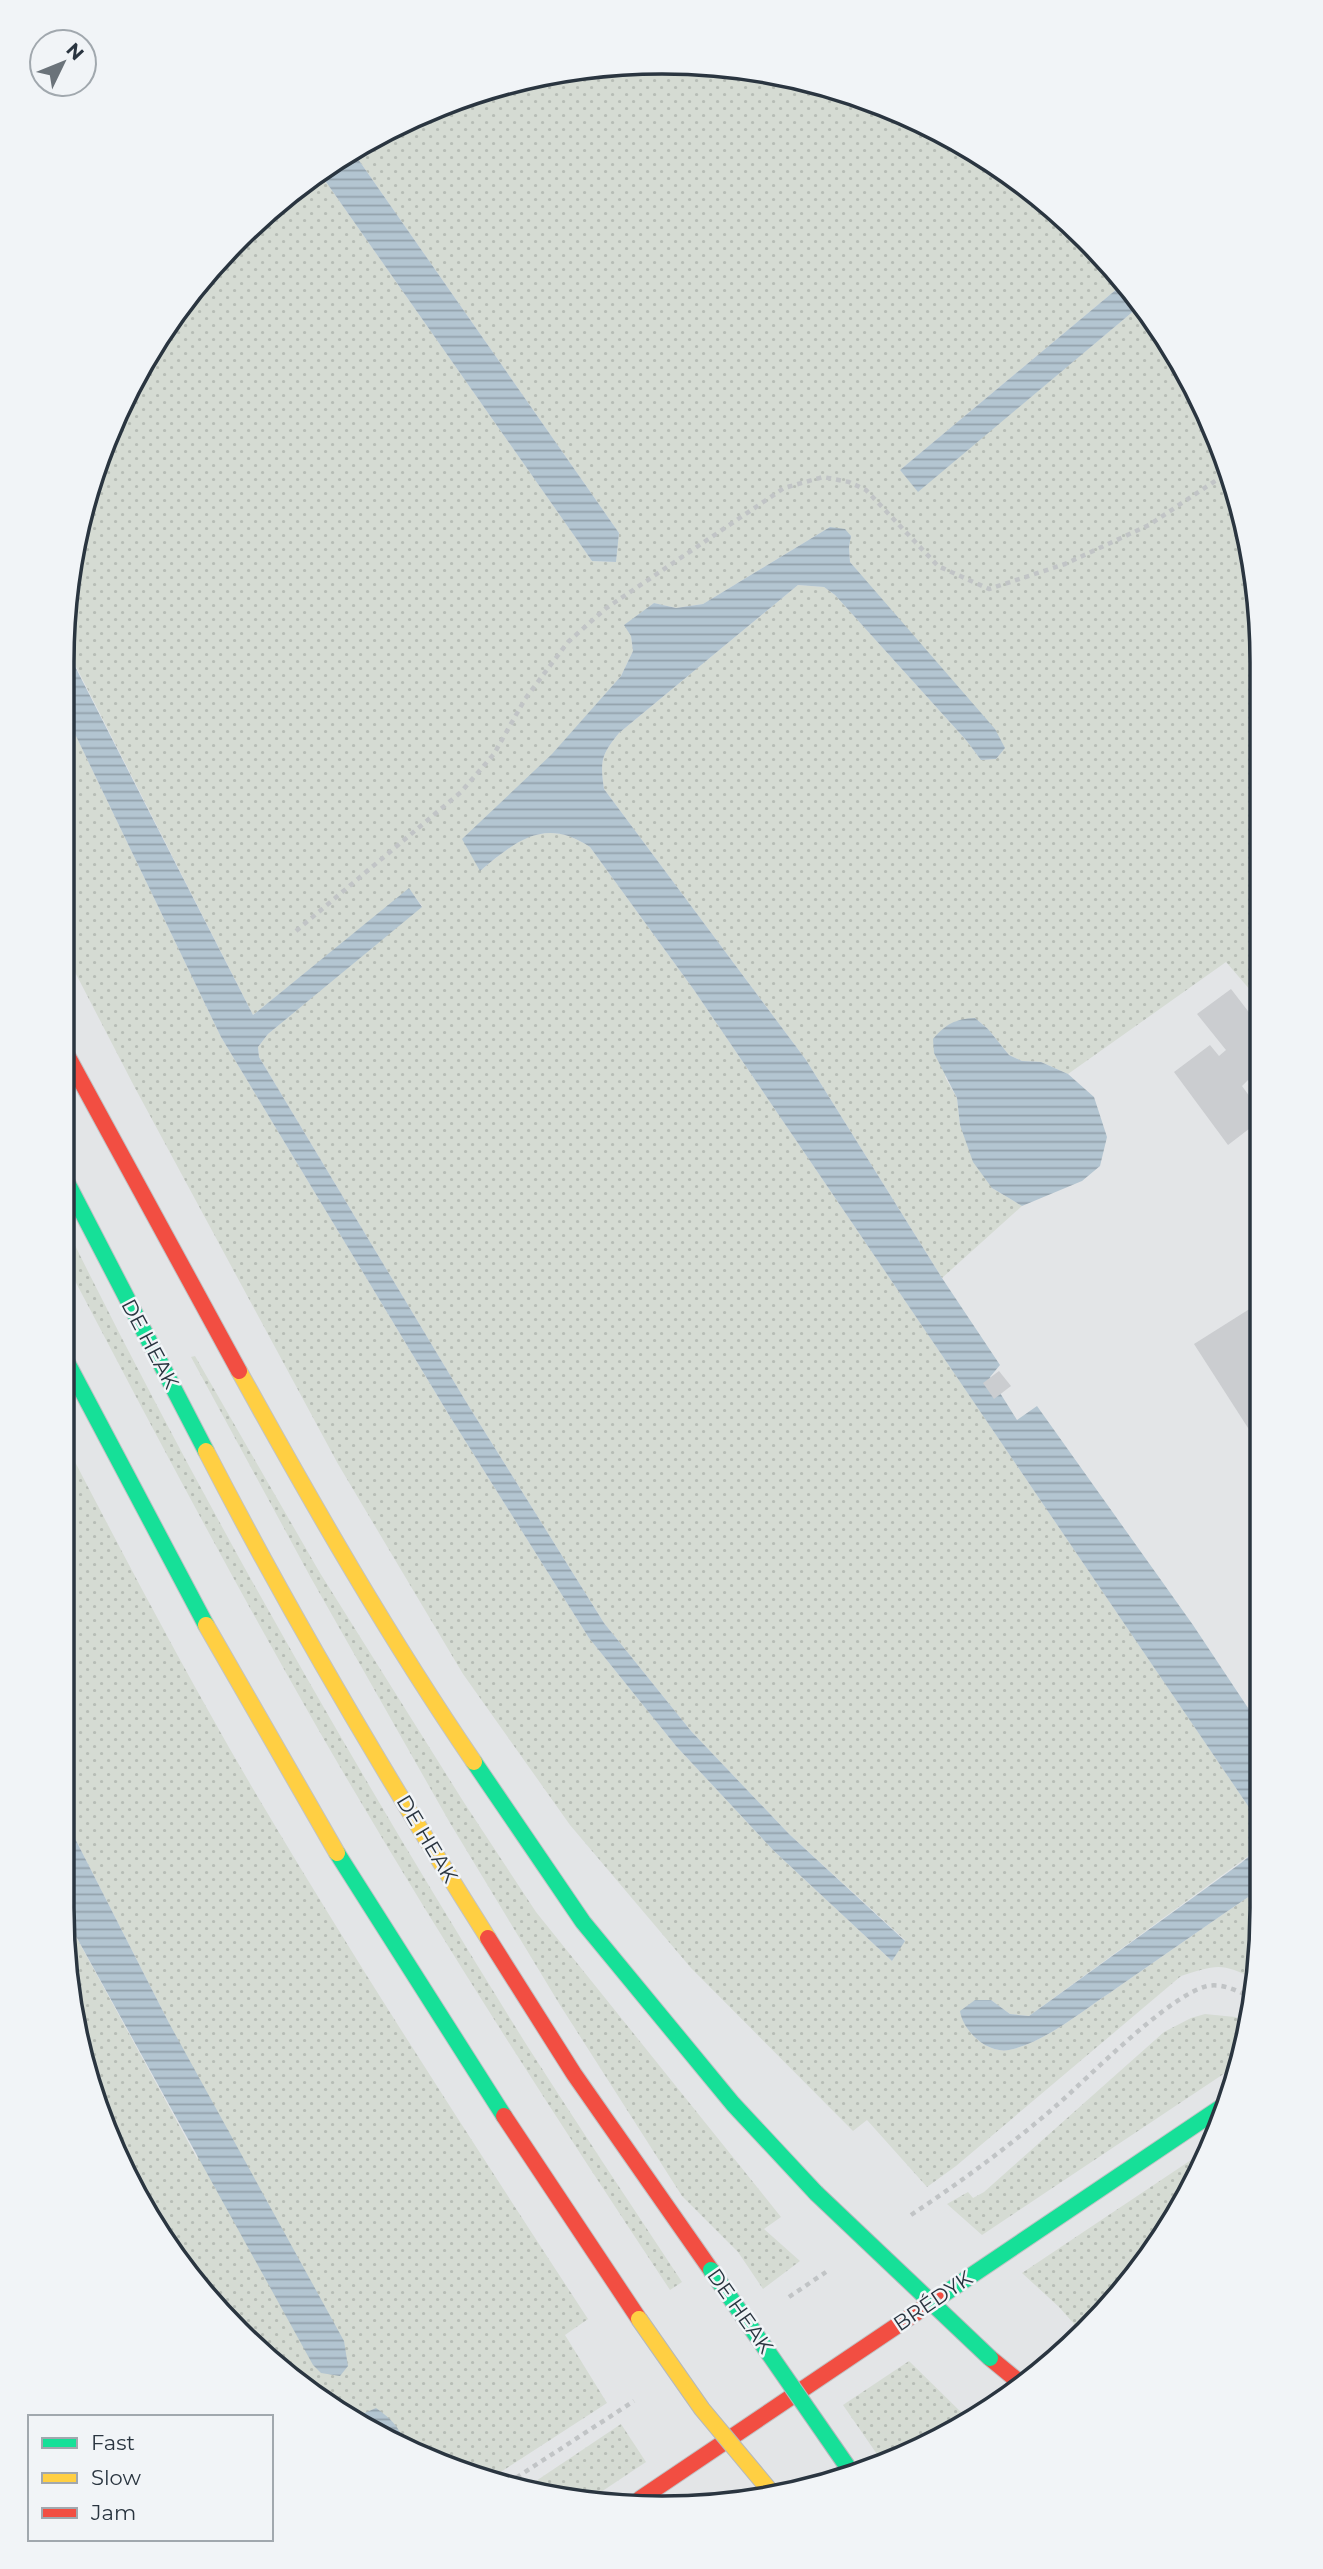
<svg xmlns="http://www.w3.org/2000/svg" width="1323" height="2569" font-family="Montserrat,sans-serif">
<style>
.grass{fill:url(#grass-dots)}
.water{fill:url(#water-rules)}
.building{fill:#cbcdd0}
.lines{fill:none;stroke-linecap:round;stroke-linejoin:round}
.fast-casing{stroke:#c1c3c5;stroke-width:18}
.slow-casing{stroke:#c1c3c5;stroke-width:18}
.jam-casing{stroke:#c1c3c5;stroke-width:18}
.path{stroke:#c1c4c6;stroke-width:4.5;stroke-dasharray:5 5;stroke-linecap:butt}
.fast{stroke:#16e098;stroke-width:16}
.slow{stroke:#ffcf43;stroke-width:16}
.jam{stroke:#f24e42;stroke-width:16}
.fast-bridge-casing{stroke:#b5b8bc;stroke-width:18;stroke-linecap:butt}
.slow-bridge-casing{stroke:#b5b8bc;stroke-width:18;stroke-linecap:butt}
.fast-bridge{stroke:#16e098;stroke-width:16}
.slow-bridge{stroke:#ffcf43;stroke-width:16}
.labels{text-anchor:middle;stroke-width:5;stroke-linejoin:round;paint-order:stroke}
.street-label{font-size:21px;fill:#2a3540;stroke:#f1f4f7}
.rim{fill:none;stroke:#2a3540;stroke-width:3.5}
</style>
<defs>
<pattern id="grass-dots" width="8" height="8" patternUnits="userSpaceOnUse" patternTransform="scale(1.75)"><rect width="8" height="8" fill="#d5dbd3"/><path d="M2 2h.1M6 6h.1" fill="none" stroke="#b7bdb6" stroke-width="1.8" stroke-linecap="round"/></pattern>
<pattern id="water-rules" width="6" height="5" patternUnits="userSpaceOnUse" patternTransform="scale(1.75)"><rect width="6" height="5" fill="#b3c5d1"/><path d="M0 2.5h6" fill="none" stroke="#92a1ab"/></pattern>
</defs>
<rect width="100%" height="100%" fill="#e3e5e7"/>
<!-- grass -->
<g class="grass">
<path d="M 700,63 L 816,82 L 927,123 L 1027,186 L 1124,283 L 900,470 L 918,491 L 1142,304 L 1216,432 L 1257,583 L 1258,999 L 1226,962 L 1068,1074 L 1041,1062 L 1022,1061 L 1009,1055 L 988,1029 L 975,1018 L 945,1077 L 957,1098 L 960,1125 L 992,1188 L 1022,1206 L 942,1278 L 806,1060 L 604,789 C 600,761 601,755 619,733 L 798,585 L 824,587 L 835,595 L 966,740 L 981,760 L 996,759 L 1005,748 L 850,562 L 849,547 L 851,536 L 830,527 L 703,604 L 676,608 L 654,603 L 625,625 L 631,636 L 633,651 L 621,676 L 553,754 L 481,870 C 517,840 545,817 590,847 L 694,990 L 1257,1819 L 1260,1829 L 1258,1849 L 1029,2016 L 1010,2014 L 991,2000 L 961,2011 C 963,2031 987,2054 1009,2050 C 1044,2043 1082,2011 1111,1992 C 1161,1957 1210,1923 1260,1889 L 1260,1946 L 1255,1980 C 1222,1962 1216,1965 1181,1976 L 956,2166 L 927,2187 L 867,2120 L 853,2131 L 691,1968 L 570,1825 L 463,1674 L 338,1464 L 134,1086 L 62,947 L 62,707 L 221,1037 L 449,1415 L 589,1638 L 676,1746 L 774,1851 L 892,1961 L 905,1940 L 789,1834 L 691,1731 L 604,1623 L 468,1405 L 259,1057 L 258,1047 L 268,1034 L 422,906 L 409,889 L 253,1015 L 63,641 L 63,623 L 82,507 L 123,396 L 185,296 L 265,210 L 319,172 L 592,561 L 616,562 L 619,533 L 351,149 L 361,142 L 468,93 L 583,66 Z"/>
<path d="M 62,1219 C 201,1502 359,1776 526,2044 C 577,2124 630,2203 682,2282 L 670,2290 C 548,2106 428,1920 318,1729 C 229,1574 146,1416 63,1258 Z"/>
<path d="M 195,1356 L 320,1573 L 463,1801 L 536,1912 L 781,2217 L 764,2229 L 800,2261 L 763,2289 L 738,2252 L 682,2196 L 560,2005 L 450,1823 L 311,1578 L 191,1357 Z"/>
<path d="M 62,1437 C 126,1560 191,1684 262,1804 C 366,1979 477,2149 588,2319 L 565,2335 L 607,2403 L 493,2477 L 404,2443 L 402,2434 L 360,2415 L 353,2422 L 266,2359 L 186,2273 L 93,2101 L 62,1911 L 198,2160 L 169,2023 L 61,1811 Z"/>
<path d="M 1205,2014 L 1235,2017 L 1248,2022 L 1240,2063 L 982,2235 L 947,2204 L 968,2192 L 973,2198 L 984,2192 L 1164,2032 L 1191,2018 Z"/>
<path d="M 1209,2148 L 1200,2173 L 1083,2334 L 1059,2307 L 1022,2273 Z"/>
<path d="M 909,2361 L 966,2417 L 976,2410 L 927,2446 L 881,2460 L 843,2405 Z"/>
<path d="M 621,2424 L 646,2462 L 592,2498 L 544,2496 L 524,2489 Z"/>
</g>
<!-- water -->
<g class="water">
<path d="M 351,149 L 619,533 L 616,562 L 592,561 L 319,172 Z"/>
<path d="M 1124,283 L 1142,304 L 918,492 L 900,470 Z"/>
<path d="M 830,527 L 845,529 L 851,536 L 849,547 L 850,562 L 995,729 L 1005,748 L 996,759 L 981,760 L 966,740 L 835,595 L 824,587 L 798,585 L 619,733 C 601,755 600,761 604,789 L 806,1060 L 942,1278 L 1000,1365 L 990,1377 L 1017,1420 L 1037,1406 L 1193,1625 L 1260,1726 L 1260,1829 L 1257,1819 L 1244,1800 L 694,990 L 590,847 C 545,817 517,840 480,871 L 462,839 L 552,754 L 621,676 L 633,651 L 631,636 L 624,625 L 654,603 L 676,608 L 703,604 Z"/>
<path d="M 62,641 L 253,1015 L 409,888 L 422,907 L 268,1034 L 258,1047 L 259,1057 L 468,1405 L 604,1623 L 691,1731 L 789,1834 L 905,1941 L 892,1961 L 774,1851 L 676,1746 L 589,1638 L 449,1415 L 221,1037 L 62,707 Z"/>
<path d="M 975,1018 L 988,1029 L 1009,1055 L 1022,1061 L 1041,1062 L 1068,1074 L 1094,1097 L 1107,1137 L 1100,1166 L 1082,1181 L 1022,1206 L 992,1188 L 973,1162 L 960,1125 L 957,1098 L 934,1053 L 933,1039 C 946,1024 955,1019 975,1018 Z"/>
<path d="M 61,1811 L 169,2023 L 344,2341 L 348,2366 L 340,2376 L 321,2373 L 313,2365 L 62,1911 Z"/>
<path d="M 1260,1837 L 1260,1889 C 1210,1923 1161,1957 1111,1992 C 1082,2011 1044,2043 1009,2050 C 987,2054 963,2031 960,2011 L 975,2000 L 991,2000 L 1010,2014 L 1029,2016 L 1241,1863 L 1258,1849 Z"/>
<path d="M 376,2408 C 389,2417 401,2428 404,2443 L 361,2427 L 353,2422 L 360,2415 Z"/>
</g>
<!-- building -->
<g class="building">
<path d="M 1231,989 L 1258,1024 L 1258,1078 L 1250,1084 L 1248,1080 L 1242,1086 L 1258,1108 L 1258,1122 L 1228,1145 L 1174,1072 L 1210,1045 L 1219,1056 L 1226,1050 L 1197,1014 Z"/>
<path d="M 1259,1303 L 1259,1445 L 1194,1344 Z"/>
<path d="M 999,1371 L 1011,1386 L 994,1399 L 983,1383 Z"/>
</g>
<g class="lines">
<!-- fast casing -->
<g class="fast-casing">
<g id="fast">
<path d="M 62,1173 L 206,1451"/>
<path d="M 62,1353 L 206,1625"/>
<path d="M 474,1762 L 583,1922 L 733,2104 L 816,2193"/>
<path d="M 337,1853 L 504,2116"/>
<path d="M 938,2298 L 1226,2104"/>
</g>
</g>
<!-- slow casing -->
<g class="slow-casing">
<g id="slow">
<path d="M 239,1371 C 313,1505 388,1636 474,1762"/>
<path d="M 206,1451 C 292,1618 388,1780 488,1938"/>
<path d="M 206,1625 L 337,1853"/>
</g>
</g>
<!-- jam casing -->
<g class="jam-casing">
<g id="jam">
<path d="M 62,1046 L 239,1371"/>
<path d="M 488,1938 L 574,2074 L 711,2270"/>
<path d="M 504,2116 L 639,2319"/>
<path d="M 990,2358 L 1018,2381"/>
<path d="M 640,2499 L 938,2298"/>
</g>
</g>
<!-- path -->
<g class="path">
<path d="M 296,931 L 461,792 L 494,754 L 525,699 L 568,642 L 605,609 L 784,488 L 823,477 L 849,482 L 866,490 L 938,566 L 989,589 L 1065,564 L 1149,525 L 1227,473"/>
<path d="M 911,2215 C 962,2181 1011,2145 1057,2105 C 1090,2076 1168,1996 1207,1986 C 1223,1983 1238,1991 1252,1998"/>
<path d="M 789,2297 L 826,2272"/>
<path d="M 508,2483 L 634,2401"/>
</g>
<!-- fast -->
<use href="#fast" class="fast"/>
<!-- slow -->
<use href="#slow" class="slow"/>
<!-- jam -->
<use href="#jam" class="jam"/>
<!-- fast-bridge casing -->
<g class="fast-bridge-casing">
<g id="fast-bridge">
<path d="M 816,2193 L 990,2358"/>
<path d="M 711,2270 L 847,2466"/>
</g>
</g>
<!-- slow-bridge casing -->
<g class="slow-bridge-casing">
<path id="slow-bridge" d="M 639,2319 L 702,2409 L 772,2493"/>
</g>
<!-- fast-bridge -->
<use href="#fast-bridge" class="fast-bridge"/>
<!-- slow-bridge -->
<use href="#slow-bridge" class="slow-bridge"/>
</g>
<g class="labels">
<!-- street labels -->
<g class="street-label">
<text transform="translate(150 1344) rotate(62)" y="7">DE HEAK</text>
<text transform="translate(427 1839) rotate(59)" y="7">DE HEAK</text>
<text transform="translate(933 2301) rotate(-34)" y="7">BRÉDYK</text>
<text transform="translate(740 2311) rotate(55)" y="7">DE HEAK</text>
</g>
</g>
<!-- crop -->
<path d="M0 0H1323V2569H0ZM662 74H662A588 588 0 0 1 1250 662V1908A588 588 0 0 1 662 2496H662A588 588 0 0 1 74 1908V662A588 588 0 0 1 662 74Z" fill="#f1f4f7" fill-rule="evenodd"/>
<path class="rim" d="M662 74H662A588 588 0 0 1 1250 662V1908A588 588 0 0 1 662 2496H662A588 588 0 0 1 74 1908V662A588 588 0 0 1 662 74Z"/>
<!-- legend -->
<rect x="28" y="2415" width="245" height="126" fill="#f1f4f7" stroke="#a1a8ae" stroke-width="2"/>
<rect x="42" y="2438" width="35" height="10" fill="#16e098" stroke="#a1a8ae" stroke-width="2"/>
<text x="91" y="2450" font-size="21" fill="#2a3540">Fast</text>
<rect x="42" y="2473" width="35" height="10" fill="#ffcf43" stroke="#a1a8ae" stroke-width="2"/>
<text x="91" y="2485" font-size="21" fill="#2a3540">Slow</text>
<rect x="42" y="2508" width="35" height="10" fill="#f24e42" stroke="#a1a8ae" stroke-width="2"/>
<text x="91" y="2520" font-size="21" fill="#2a3540">Jam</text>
<!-- north arrow -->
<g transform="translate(63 63) rotate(47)"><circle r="33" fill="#f1f4f7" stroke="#a1a8ae" stroke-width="2"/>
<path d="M0-5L12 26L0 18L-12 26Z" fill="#6b737a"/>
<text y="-10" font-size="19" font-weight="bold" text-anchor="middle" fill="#2a3540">N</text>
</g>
</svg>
